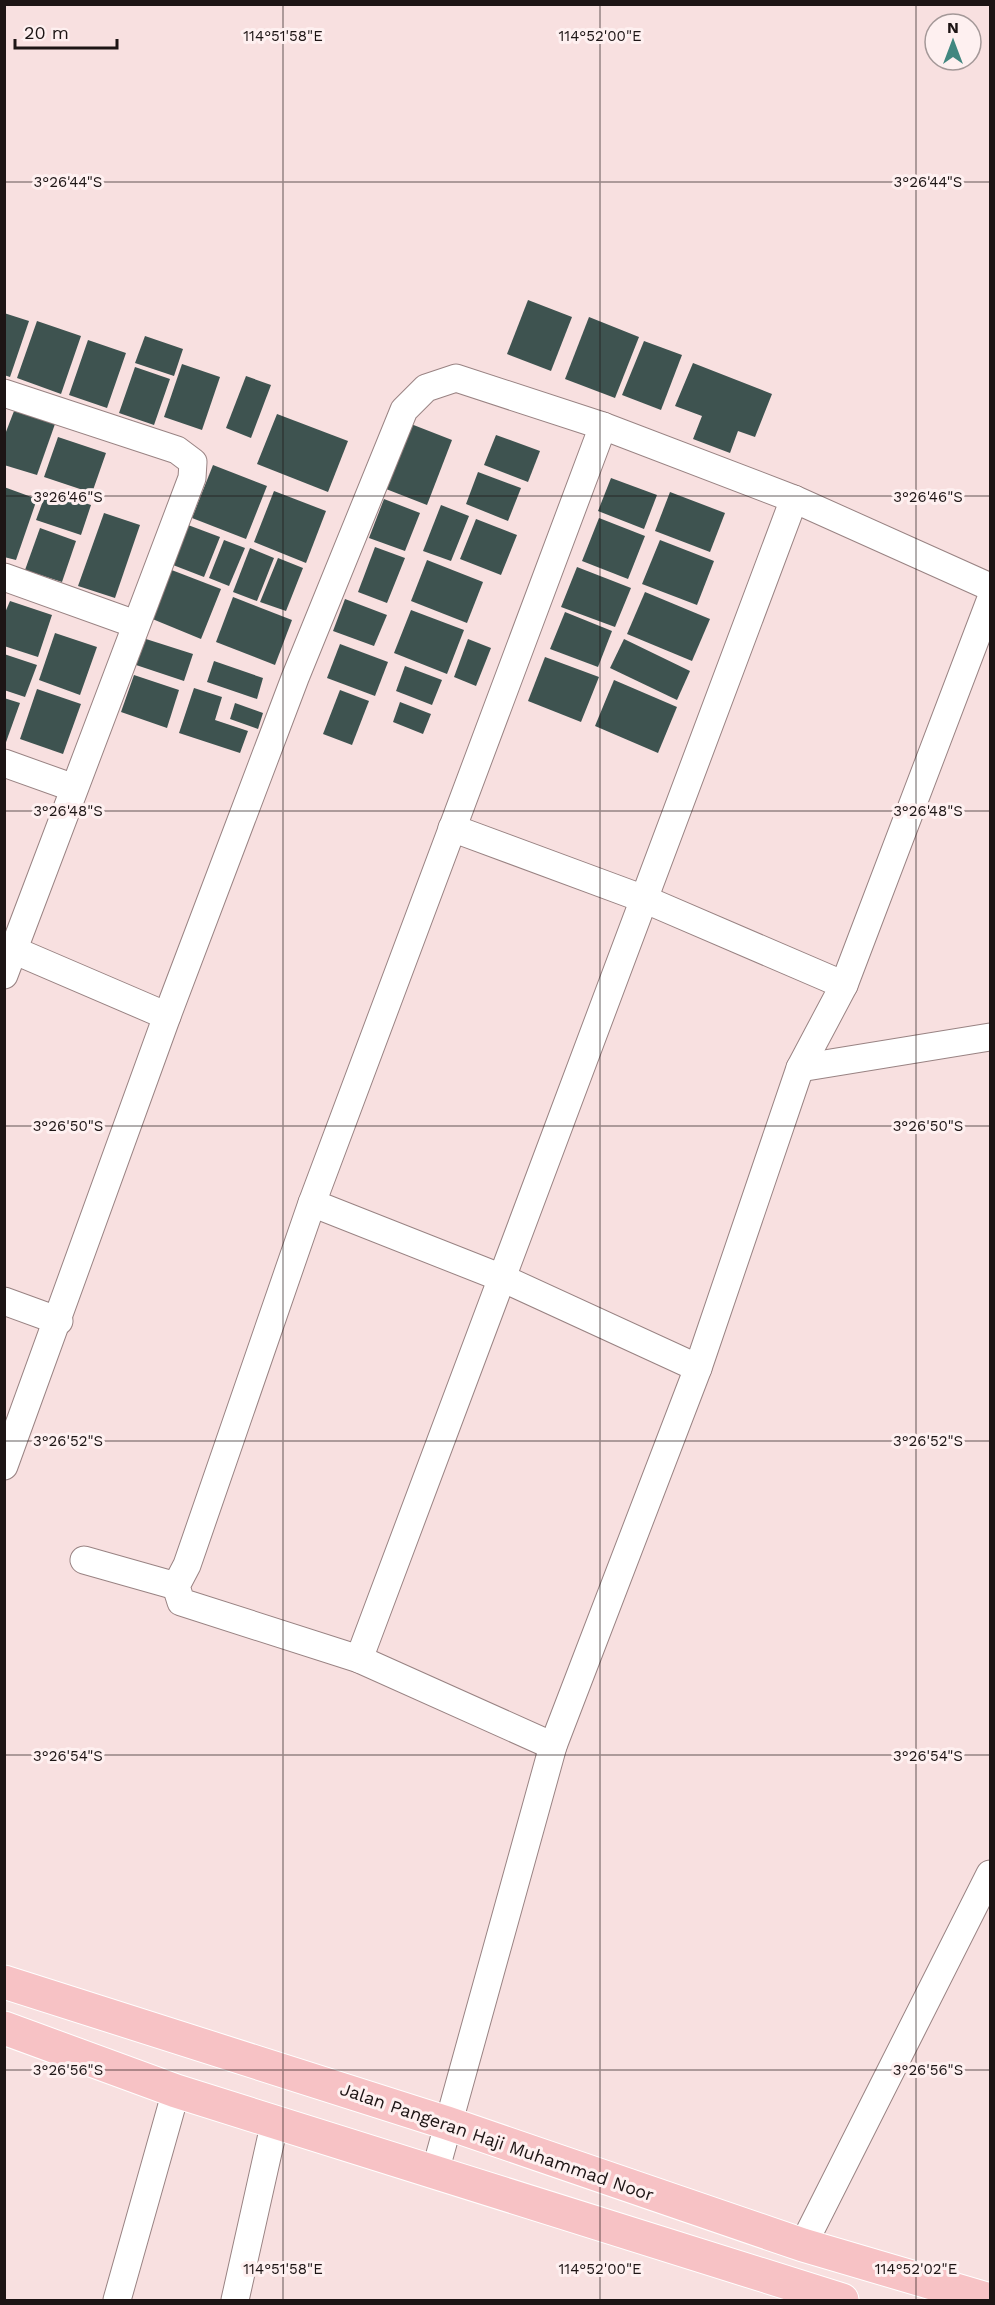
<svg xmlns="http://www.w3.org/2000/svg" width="995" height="2305" font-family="'Work Sans',sans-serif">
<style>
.building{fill:#3e5350}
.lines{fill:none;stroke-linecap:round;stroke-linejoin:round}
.minor-casing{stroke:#998383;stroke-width:29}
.primary-casing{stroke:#fff;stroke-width:35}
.minor{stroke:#fff;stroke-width:27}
.primary{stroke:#f7c2c5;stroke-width:33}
.ticks{fill:none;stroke:#1d1515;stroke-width:1.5;stroke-opacity:0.45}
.labels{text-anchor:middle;stroke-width:6;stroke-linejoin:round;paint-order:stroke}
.street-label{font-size:18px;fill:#1d1515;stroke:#fef0f0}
.ticks-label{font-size:15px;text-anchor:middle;fill:#1d1515;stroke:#fef0f0;stroke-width:6;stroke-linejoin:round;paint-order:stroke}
</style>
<rect width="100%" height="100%" fill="#f8e0e0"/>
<!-- building -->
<g class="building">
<path d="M 528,300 L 572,317 L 551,371 L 507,354 Z"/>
<path d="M 4,313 L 29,321 L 10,377 L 4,375 Z"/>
<path d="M 589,317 L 639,337 L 615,398 L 565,379 Z"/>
<path d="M 37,321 L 81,336 L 61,394 L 17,378 Z"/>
<path d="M 145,336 L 183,349 L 174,376 L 135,363 Z"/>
<path d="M 88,340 L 126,353 L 107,408 L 69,395 Z"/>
<path d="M 644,341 L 682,355 L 661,410 L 622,395 Z"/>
<path d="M 693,363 L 772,394 L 755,437 L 738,431 L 730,453 L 693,439 L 702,416 L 675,406 Z"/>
<path d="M 182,364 L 220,377 L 202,430 L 164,417 Z"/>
<path d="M 135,367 L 170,379 L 154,425 L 119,413 Z"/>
<path d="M 246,376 L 271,385 L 251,438 L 226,428 Z"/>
<path d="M 14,411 L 55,424 L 37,475 L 4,465 L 4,437 Z"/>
<path d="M 277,414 L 348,441 L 328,492 L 257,464 Z"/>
<path d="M 411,424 L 452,440 L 427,505 L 386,489 Z"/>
<path d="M 496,435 L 540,451 L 528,482 L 484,465 Z"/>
<path d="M 58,437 L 106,453 L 92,493 L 44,477 Z"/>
<path d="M 213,465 L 267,486 L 246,539 L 192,518 Z"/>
<path d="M 478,472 L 521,488 L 508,521 L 466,504 Z"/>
<path d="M 611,478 L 657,495 L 644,529 L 598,511 Z"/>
<path d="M 4,487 L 37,499 L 16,560 L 4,557 Z"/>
<path d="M 47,490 L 91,505 L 81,535 L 36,520 Z"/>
<path d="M 274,491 L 326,511 L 306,563 L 254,542 Z"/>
<path d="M 670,492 L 725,513 L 710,552 L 655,531 Z"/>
<path d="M 384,499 L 420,513 L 405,551 L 369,538 Z"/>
<path d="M 441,505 L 469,516 L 451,561 L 423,551 Z"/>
<path d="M 104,513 L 140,525 L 115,598 L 78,586 Z"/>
<path d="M 599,518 L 645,536 L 628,579 L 582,561 Z"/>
<path d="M 476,519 L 517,535 L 501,575 L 460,559 Z"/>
<path d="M 188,525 L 220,537 L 204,577 L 173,565 Z"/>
<path d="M 40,528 L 76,541 L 62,582 L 25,570 Z"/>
<path d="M 224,540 L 245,548 L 229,586 L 209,578 Z"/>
<path d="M 660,540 L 714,561 L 697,605 L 642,584 Z"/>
<path d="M 375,547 L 405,558 L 387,603 L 358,592 Z"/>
<path d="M 250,548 L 274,558 L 257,601 L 233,592 Z"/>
<path d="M 278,558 L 303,568 L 286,611 L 260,602 Z"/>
<path d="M 427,560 L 483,582 L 467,623 L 411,601 Z"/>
<path d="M 577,567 L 631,588 L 615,627 L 561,607 Z"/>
<path d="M 169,569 L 221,589 L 201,639 L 150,618 Z"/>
<path d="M 645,592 L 710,619 L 692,661 L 627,634 Z"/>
<path d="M 233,597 L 292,620 L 275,665 L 216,642 Z"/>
<path d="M 345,599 L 387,615 L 374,646 L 333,631 Z"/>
<path d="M 10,601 L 52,615 L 38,657 L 4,646 L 4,615 Z"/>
<path d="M 411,610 L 464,630 L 447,674 L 394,653 Z"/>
<path d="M 565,612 L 612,631 L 598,667 L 550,649 Z"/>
<path d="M 55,633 L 97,647 L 80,695 L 39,680 Z"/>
<path d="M 146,639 L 193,654 L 184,681 L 136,665 Z"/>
<path d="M 468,639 L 491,648 L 476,686 L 454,677 Z"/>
<path d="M 624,639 L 690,671 L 677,700 L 610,668 Z"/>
<path d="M 340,644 L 388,662 L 375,696 L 327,678 Z"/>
<path d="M 4,654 L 37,665 L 25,697 L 4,690 Z"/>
<path d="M 545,657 L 599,677 L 581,722 L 528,701 Z"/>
<path d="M 214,661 L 263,678 L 257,699 L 207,682 Z"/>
<path d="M 405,666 L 442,680 L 432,705 L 396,691 Z"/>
<path d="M 134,675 L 179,690 L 167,728 L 121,712 Z"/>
<path d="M 614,680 L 677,707 L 658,753 L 595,726 Z"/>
<path d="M 194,688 L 222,697 L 215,720 L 248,731 L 240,753 L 179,733 Z"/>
<path d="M 37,689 L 81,704 L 63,754 L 20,739 Z"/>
<path d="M 340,690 L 369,701 L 352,745 L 323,734 Z"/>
<path d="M 4,698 L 20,703 L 5,745 L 4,745 Z"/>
<path d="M 400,702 L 431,714 L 423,734 L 393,722 Z"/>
<path d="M 235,703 L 263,713 L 258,729 L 230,719 Z"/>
</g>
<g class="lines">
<!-- minor casing -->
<g class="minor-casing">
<g id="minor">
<path d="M 4,393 L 177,450 L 193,462 L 192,478 L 4,975"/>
<path d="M 4,577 L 135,624"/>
<path d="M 4,763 L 74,788"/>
<path d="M 452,828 L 644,899 L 844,985"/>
<path d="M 4,946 L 167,1016"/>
<path d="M 800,1068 L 990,1037"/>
<path d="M 312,1203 L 502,1278 L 698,1368"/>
<path d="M 4,1301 L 59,1321"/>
<path d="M 4,1466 L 167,1016 L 295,678 L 404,410 L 426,388 L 456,378 L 603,426 L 794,499 L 990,587"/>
<path d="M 84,1560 L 176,1586"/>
<path d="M 359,1659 L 794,499"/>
<path d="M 553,1746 L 359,1659 L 181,1602 L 176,1586 L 187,1565 L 312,1203 L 603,426"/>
<path d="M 435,2172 L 553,1746 L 698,1368 L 800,1068 L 844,985 L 990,601"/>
<path d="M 803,2245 L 990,1874"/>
<path d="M 117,2300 L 176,2091"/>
<path d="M 235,2300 L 275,2121"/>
</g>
</g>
<!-- primary casing -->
<g class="primary-casing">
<g id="primary">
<path d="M 4,1982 L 447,2123 L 803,2245 L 990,2300"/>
<path d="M 4,2028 L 176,2091 L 842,2300"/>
</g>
</g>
<!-- minor -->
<use href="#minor" class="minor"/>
<!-- primary -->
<use href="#primary" class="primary"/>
</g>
<!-- ticks -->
<path class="ticks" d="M 283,4 L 283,2300M 600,4 L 600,2300M 916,4 L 916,2300M 4,182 L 990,182M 4,496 L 990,496M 4,811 L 990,811M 4,1126 L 990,1126M 4,1441 L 990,1441M 4,1755 L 990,1755M 4,2070 L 990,2070"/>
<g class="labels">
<!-- street labels -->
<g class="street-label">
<text transform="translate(497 2142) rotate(19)" y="6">Jalan Pangeran Haji Muhammad Noor</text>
</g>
</g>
<g class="ticks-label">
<text x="283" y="41">114°51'58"E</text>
<text x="600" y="41">114°52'00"E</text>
<text x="68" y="187">3°26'44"S</text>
<text x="928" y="187">3°26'44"S</text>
<text x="68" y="502">3°26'46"S</text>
<text x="928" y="502">3°26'46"S</text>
<text x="68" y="816">3°26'48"S</text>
<text x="928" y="816">3°26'48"S</text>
<text x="68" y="1131">3°26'50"S</text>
<text x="928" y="1131">3°26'50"S</text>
<text x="68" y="1446">3°26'52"S</text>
<text x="928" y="1446">3°26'52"S</text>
<text x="68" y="1761">3°26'54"S</text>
<text x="928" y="1761">3°26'54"S</text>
<text x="68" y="2075">3°26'56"S</text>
<text x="928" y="2075">3°26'56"S</text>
<text x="283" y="2274">114°51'58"E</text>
<text x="600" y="2274">114°52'00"E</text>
<text x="916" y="2274">114°52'02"E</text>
</g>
<!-- border -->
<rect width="995" height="2305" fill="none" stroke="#1d1515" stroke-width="12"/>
<!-- north arrow -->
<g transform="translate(953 42)"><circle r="28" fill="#fef0f0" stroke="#a49898" stroke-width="1.5"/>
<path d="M0-4.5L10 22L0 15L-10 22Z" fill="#418780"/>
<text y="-9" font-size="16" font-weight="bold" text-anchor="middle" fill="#1d1515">N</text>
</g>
<!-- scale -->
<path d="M15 39v9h102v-9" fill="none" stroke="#1d1515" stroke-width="3"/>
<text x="24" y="39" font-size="18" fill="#1d1515" stroke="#fef0f0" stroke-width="4.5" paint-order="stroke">20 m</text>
</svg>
